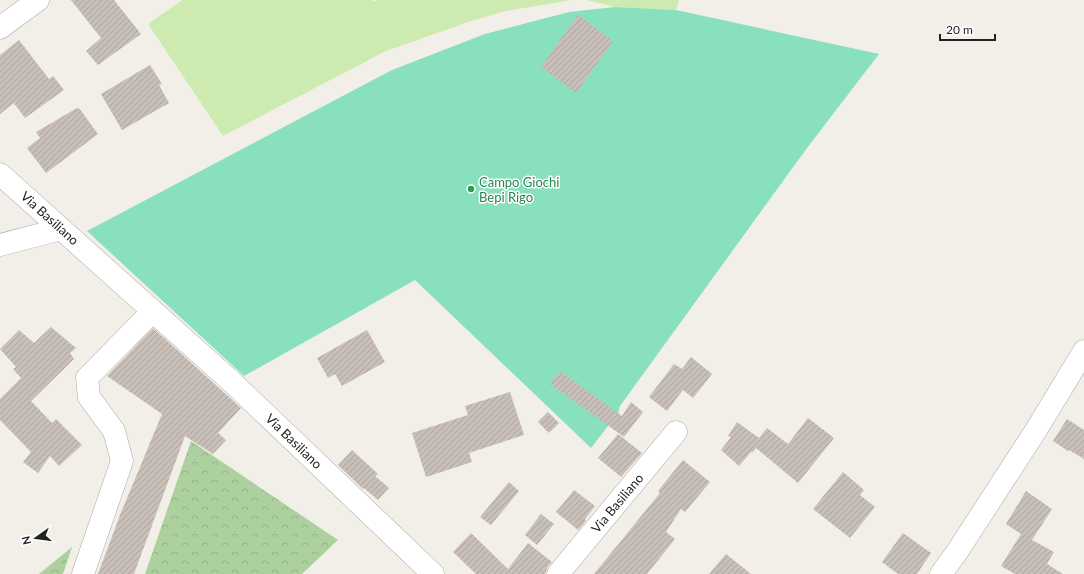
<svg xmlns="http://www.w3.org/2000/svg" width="1084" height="574" font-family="Lato,sans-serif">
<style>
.grass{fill:#cdebb0}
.forest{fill:url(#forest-crowns)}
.pitch{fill:#88e0be}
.building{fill:url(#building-hatch)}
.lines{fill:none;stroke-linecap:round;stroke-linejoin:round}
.minor-casing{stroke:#a9a9a9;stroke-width:23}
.minor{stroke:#fff;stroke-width:22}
.leisure-dot{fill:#2e9e5b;stroke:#fff;stroke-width:1.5}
.labels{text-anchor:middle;stroke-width:3;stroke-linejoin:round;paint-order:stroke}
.leisure-label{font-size:13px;fill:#27864d;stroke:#fff;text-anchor:start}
.street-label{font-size:13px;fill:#222;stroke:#fff}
</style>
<defs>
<pattern id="forest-crowns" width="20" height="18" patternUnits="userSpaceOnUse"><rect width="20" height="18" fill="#add19e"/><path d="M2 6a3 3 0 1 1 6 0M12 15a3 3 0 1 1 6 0" fill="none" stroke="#95b388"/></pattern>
<pattern id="building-hatch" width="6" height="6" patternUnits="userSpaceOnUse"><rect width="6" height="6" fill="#c7bfb8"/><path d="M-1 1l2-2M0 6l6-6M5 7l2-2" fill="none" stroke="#aba49e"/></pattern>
</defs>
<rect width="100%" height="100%" fill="#f2efe9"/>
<!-- grass -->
<g class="grass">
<path d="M 182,0 L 372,0 L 374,2 L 378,0 L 572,0 L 506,11 L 471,21 L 386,51 L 223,136 L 148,24 Z"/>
<path d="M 586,0 L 679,0 L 676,10 L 615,7 Z"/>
</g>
<!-- forest -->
<g class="forest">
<path d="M 191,441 L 338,540 L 302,574 L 145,574 Z"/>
<path d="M 72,547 L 63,574 L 39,574 Z"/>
</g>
<!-- pitch -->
<path class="pitch" d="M 615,7 L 676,10 L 879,54 L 807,148 L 620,406 L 618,413 L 591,448 L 415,280 L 244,376 L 87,231 L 392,70 L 485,34 L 569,12 Z"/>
<!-- building -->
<g class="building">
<path d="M 71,0 L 114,0 L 141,34 L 98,65 L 86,51 L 101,38 Z"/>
<path d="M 578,15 L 613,41 L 576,93 L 541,67 Z"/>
<path d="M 19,40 L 49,79 L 53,76 L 64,90 L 25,118 L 14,103 L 0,114 L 0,55 Z"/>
<path d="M 150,65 L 162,84 L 159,85 L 169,103 L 122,130 L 101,94 Z"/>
<path d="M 77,108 L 78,109 L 79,108 L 98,134 L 46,173 L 27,148 L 40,138 L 36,132 Z"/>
<path d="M 51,327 L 76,348 L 70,353 L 74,359 L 31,401 L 52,423 L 56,419 L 82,445 L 59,466 L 50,456 L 38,473 L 23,462 L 31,452 L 0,420 L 0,399 L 21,378 L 13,369 L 16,367 L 0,349 L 19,330 L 34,343 Z"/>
<path d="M 153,328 L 241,408 L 218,433 L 226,440 L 213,454 L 185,436 L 134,574 L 98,574 L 120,515 L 162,414 L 107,376 Z"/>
<path d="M 367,330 L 385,362 L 342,386 L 335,374 L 328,378 L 317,358 Z"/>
<path d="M 691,357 L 712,374 L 693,398 L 683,390 L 667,411 L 649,397 L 674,364 L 682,369 Z"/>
<path d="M 560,371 L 622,416 L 631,402 L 643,412 L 624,437 L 550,384 Z"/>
<path d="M 510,392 L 524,435 L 469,453 L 472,462 L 426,477 L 412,433 L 468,415 L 465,406 Z"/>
<path d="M 548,412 L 559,423 L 549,433 L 538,422 Z"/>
<path d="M 808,418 L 834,438 L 798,483 L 756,448 L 752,453 L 751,452 L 739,466 L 721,450 L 731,437 L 728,436 L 737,422 L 759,438 L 767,428 L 788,444 Z"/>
<path d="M 1067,419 L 1084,430 L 1084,459 L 1069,450 L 1068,451 L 1053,441 Z"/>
<path d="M 618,434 L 642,453 L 621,477 L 598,458 Z"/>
<path d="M 352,450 L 378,474 L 375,476 L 389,488 L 378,500 L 364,488 L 363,489 L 338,465 Z"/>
<path d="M 683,460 L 710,482 L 685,512 L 681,509 L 666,532 L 675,539 L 647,574 L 594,574 L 660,493 L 658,491 Z"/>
<path d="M 843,472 L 864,490 L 860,495 L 875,507 L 850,538 L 813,509 Z"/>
<path d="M 509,482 L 519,491 L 491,525 L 480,517 Z"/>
<path d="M 574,490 L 595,506 L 585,519 L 586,521 L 578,530 L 556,512 Z"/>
<path d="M 1026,491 L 1052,509 L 1032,540 L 1054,552 L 1047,564 L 1063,574 L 1015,574 L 1001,566 L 1021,534 L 1006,524 Z"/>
<path d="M 541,514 L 554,524 L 537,545 L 525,535 Z"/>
<path d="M 471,533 L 508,569 L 528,543 L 552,562 L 548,566 L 545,574 L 476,574 L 453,552 Z"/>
<path d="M 903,533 L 931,553 L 917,574 L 898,574 L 882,562 Z"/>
<path d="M 726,554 L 751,574 L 709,574 Z"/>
</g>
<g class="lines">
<!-- minor casing -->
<g class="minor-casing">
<g id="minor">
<path d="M 0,28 L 38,0"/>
<path d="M 0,174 L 233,383 L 433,574"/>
<path d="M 0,245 L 61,229"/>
<path d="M 83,574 L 122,461 L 114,431 L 89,397 L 87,378 L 153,311"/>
<path d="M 558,574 L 676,432"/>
<path d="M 941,574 L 957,552 L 1038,427 L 1084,351"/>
</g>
</g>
<!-- minor -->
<use href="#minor" class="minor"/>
</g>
<!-- markers -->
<circle class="leisure-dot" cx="471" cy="189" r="4"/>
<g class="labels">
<!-- leisure labels -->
<g class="leisure-label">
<text x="479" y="187">Campo Giochi<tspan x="479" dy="15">Bepi Rigo</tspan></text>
</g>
<!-- street labels -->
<g class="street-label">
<text transform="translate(50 218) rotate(42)" y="5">Via Basiliano</text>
<text transform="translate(294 441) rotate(44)" y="5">Via Basiliano</text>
<text transform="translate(617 503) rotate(-50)" y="5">Via Basiliano</text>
</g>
</g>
<!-- north arrow -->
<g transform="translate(36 538) rotate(256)" stroke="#ffffff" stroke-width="3" paint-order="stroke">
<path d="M0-3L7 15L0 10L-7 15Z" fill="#222222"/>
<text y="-6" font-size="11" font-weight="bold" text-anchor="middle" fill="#222222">N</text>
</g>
<!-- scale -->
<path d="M940 34v6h55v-6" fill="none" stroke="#222222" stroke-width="2"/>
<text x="946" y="34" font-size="12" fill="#222222" stroke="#ffffff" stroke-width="3" paint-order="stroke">20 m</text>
</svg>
